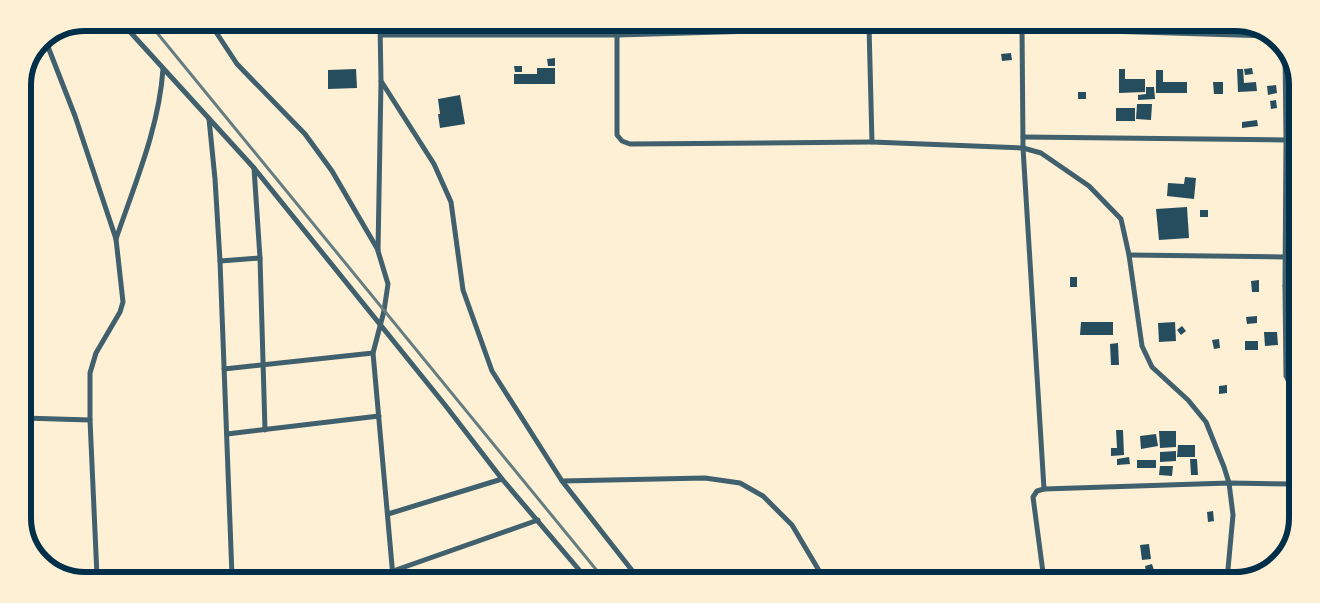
<svg xmlns="http://www.w3.org/2000/svg" width="1320" height="603" font-family="'Nunito Sans',sans-serif">
<style>
.building{fill:#264d5e}
.lines{fill:none;stroke-linecap:round;stroke-linejoin:round}
.minor{stroke:#3f606c;stroke-width:5}
.rail{stroke:#657d81;stroke-width:3}
.rim{fill:none;stroke:#003049;stroke-width:6}
</style>
<rect width="100%" height="100%" fill="#fdf0d5"/>
<!-- building -->
<g class="building">
<path d="M 1011,53 L 1012,60 L 1002,61 L 1001,54 Z"/>
<path d="M 555,58 L 555,66 L 548,66 L 547,59 Z"/>
<path d="M 514,66 L 522,66 L 522,72 L 515,72 Z"/>
<path d="M 537,68 L 555,68 L 555,84 L 514,84 L 514,74 L 537,74 Z"/>
<path d="M 1252,68 L 1253,74 L 1245,75 L 1244,69 Z"/>
<path d="M 356,69 L 357,88 L 328,89 L 328,70 Z"/>
<path d="M 1119,69 L 1125,69 L 1125,79 L 1145,79 L 1145,92 L 1119,93 Z"/>
<path d="M 1237,69 L 1243,69 L 1244,83 L 1256,82 L 1257,91 L 1238,92 Z"/>
<path d="M 1156,70 L 1163,70 L 1163,82 L 1187,82 L 1187,93 L 1156,93 Z"/>
<path d="M 1213,82 L 1223,82 L 1223,94 L 1214,94 Z"/>
<path d="M 1276,85 L 1277,93 L 1268,95 L 1267,86 Z"/>
<path d="M 1146,87 L 1154,87 L 1155,99 L 1138,100 L 1138,95 L 1146,94 Z"/>
<rect x="1078" y="92" width="8" height="7"/>
<path d="M 460,95 L 465,124 L 440,128 L 438,114 L 440,114 L 438,99 Z"/>
<path d="M 1276,100 L 1277,108 L 1271,109 L 1270,101 Z"/>
<path d="M 1137,104 L 1152,104 L 1151,120 L 1136,119 Z"/>
<rect x="1116" y="108" width="19" height="13"/>
<path d="M 1257,120 L 1258,126 L 1242,128 L 1242,122 Z"/>
<path d="M 1185,177 L 1196,178 L 1194,199 L 1167,196 L 1168,183 L 1184,184 Z"/>
<path d="M 1187,207 L 1189,238 L 1159,240 L 1156,209 Z"/>
<rect x="1200" y="210" width="8" height="7"/>
<rect x="1070" y="277" width="7" height="10"/>
<path d="M 1259,280 L 1259,292 L 1252,292 L 1251,281 Z"/>
<path d="M 1257,316 L 1257,323 L 1247,324 L 1246,317 Z"/>
<path d="M 1081,322 L 1113,322 L 1113,335 L 1080,335 Z"/>
<path d="M 1175,322 L 1176,341 L 1159,342 L 1158,323 Z"/>
<path d="M 1182,326 L 1186,331 L 1181,335 L 1177,330 Z"/>
<path d="M 1264,332 L 1277,332 L 1278,345 L 1265,346 Z"/>
<path d="M 1219,339 L 1220,348 L 1214,349 L 1212,340 Z"/>
<rect x="1245" y="341" width="13" height="9"/>
<path d="M 1118,343 L 1119,365 L 1111,365 L 1110,344 Z"/>
<path d="M 1227,385 L 1227,393 L 1219,394 L 1219,386 Z"/>
<path d="M 1116,430 L 1123,430 L 1124,455 L 1111,456 L 1111,448 L 1117,448 Z"/>
<path d="M 1159,431 L 1176,431 L 1176,447 L 1160,448 Z"/>
<path d="M 1156,434 L 1158,446 L 1141,449 L 1140,436 Z"/>
<path d="M 1178,445 L 1195,445 L 1195,457 L 1177,457 Z"/>
<path d="M 1176,451 L 1176,461 L 1160,462 L 1160,452 Z"/>
<path d="M 1129,457 L 1130,464 L 1117,465 L 1117,459 Z"/>
<path d="M 1190,459 L 1197,459 L 1198,475 L 1191,475 Z"/>
<rect x="1137" y="460" width="19" height="8"/>
<path d="M 1160,466 L 1173,466 L 1172,476 L 1159,475 Z"/>
<path d="M 1213,511 L 1214,521 L 1208,522 L 1207,512 Z"/>
<path d="M 1149,544 L 1151,559 L 1142,560 L 1140,545 Z"/>
<path d="M 1152,564 L 1154,570 L 1146,572 L 1145,566 Z"/>
</g>
<g class="lines">
<!-- minor -->
<g class="minor">
<path d="M 122,23 L 254,168 L 445,405 L 502,479 L 586,578"/>
<path d="M 210,23 L 237,64 L 305,134 L 332,171 L 378,250"/>
<path d="M 380,24 L 381,81 L 434,164 L 451,202 L 463,290 L 492,371 L 562,481 L 638,578"/>
<path d="M 617,25 L 617,135 L 622,141 L 630,144 L 872,142"/>
<path d="M 869,26 L 872,142 L 1023,148 L 1041,153 L 1089,186 L 1121,219 L 1129,255 L 1142,346 L 1152,367 L 1188,400 L 1206,422 L 1224,467 L 1229,483 L 1233,515 L 1227,580"/>
<path d="M 937,26 L 1270,36"/>
<path d="M 1022,26 L 1023,148 L 1044,489"/>
<path d="M 381,35 L 617,35 L 932,26"/>
<path d="M 45,39 L 75,116 L 116,239 L 123,302 L 120,312 L 96,353 L 90,373 L 90,420 L 97,576"/>
<path d="M 381,81 L 378,251 L 388,284 L 384,311 L 373,353 L 393,577"/>
<path d="M 209,119 L 215,179 L 220,261 L 232,576"/>
<path d="M 1023,137 L 1286,140 L 1285,49"/>
<path d="M 254,168 L 260,258 L 265,430"/>
<path d="M 116,239 C 135,183 159,128 163,69"/>
<path d="M 1129,255 L 1285,257"/>
<path d="M 220,261 L 260,258"/>
<path d="M 1285,286 L 1286,376 L 1288,380 L 1294,383"/>
<path d="M 1295,287 L 1285,286 L 1286,140 L 1297,140"/>
<path d="M 224,369 L 373,353"/>
<path d="M 23,418 L 90,420"/>
<path d="M 227,434 L 379,416"/>
<path d="M 562,481 L 705,478 L 740,483 L 763,496 L 792,525 L 824,579"/>
<path d="M 388,514 L 502,479"/>
<path d="M 376,577 L 538,520"/>
<path d="M 1044,580 L 1033,497 L 1037,491 L 1044,489 L 1229,483 L 1293,484"/>
</g>
<!-- rail -->
<path class="rail" d="M 149,23 L 603,578"/>
</g>
<!-- crop -->
<path d="M0 0H1320V603H0ZM85 31H1235A54 54 0 0 1 1289 85V518A54 54 0 0 1 1235 572H85A54 54 0 0 1 31 518V85A54 54 0 0 1 85 31Z" fill="#fdf0d5" fill-rule="evenodd"/>
<path class="rim" d="M85 31H1235A54 54 0 0 1 1289 85V518A54 54 0 0 1 1235 572H85A54 54 0 0 1 31 518V85A54 54 0 0 1 85 31Z"/>
</svg>
